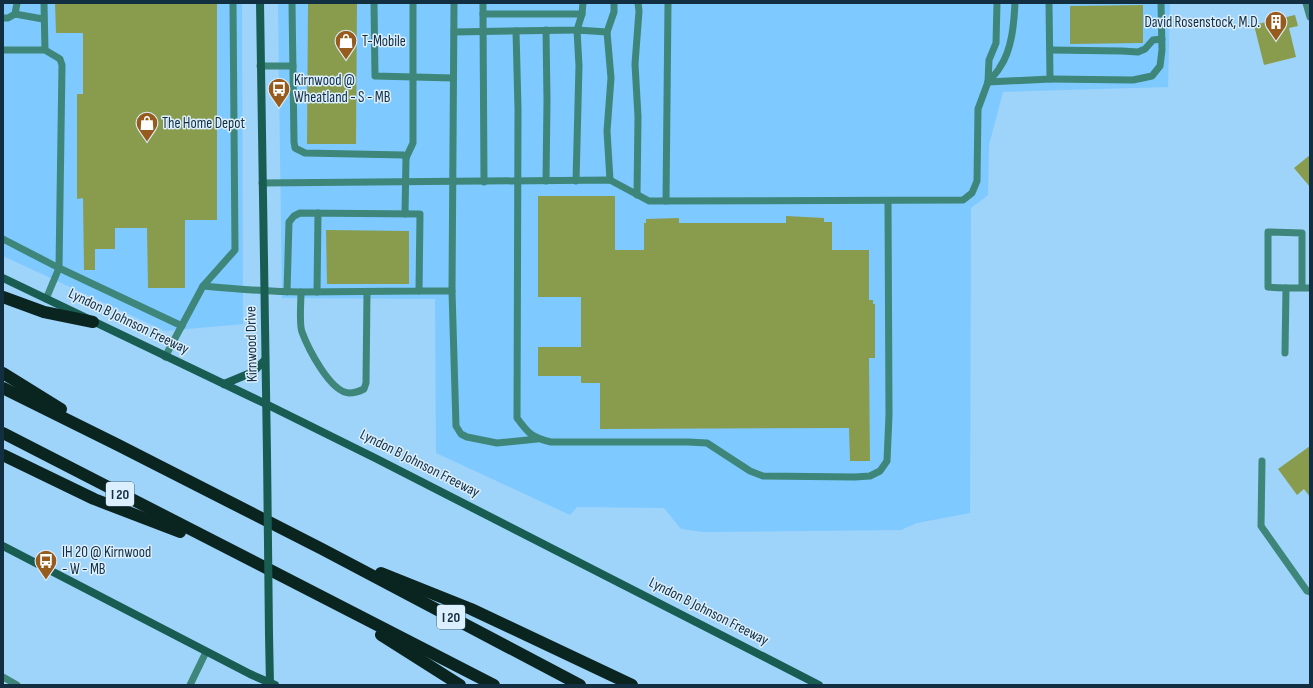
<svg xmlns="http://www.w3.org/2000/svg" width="1313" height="688" font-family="'Sofia Sans Condensed',sans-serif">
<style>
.built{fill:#7ec9ff}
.building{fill:#899c4d}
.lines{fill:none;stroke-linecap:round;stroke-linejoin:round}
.lane{stroke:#3e867a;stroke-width:7}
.secondary{stroke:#195d52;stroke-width:8}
.highway{stroke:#0a2420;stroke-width:12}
.secondary-bridge{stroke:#195d52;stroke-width:8}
.labels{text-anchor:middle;stroke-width:3;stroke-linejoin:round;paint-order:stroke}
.shield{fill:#dceffe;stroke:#4f687a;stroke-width:1}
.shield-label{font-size:14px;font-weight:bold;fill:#122e41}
.poi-label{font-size:15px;fill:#122e41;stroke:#dceffe;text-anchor:start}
.street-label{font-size:15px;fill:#122e41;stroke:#dceffe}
</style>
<rect width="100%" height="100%" fill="#9ed3fa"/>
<!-- built -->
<g class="built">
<path d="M 3,3 L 242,3 L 243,324 L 165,331 L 3,256 Z"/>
<path d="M 278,3 L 1170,3 L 1168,87 L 1003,92 L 989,145 L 988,195 L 971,208 L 970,513 L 917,523 L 901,530 L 703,532 L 681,529 L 664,508 L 577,507 L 570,515 L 436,453 L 435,299 L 282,298 Z"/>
</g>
<!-- building -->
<g class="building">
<path d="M 55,3 L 217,3 L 217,220 L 185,220 L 185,288 L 148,288 L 147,228 L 115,228 L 115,249 L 95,249 L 95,270 L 84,270 L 83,198 L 77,199 L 77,94 L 83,94 L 83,33 L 56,33 Z"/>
<path d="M 308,3 L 357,3 L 356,144 L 307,144 Z"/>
<path d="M 1143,5 L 1143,43 L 1070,44 L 1070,6 Z"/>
<path d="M 1295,15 L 1298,26 L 1289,28 L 1296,57 L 1264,65 L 1254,25 Z"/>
<path d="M 1310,155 L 1310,187 L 1294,168 Z"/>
<path d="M 538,196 L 615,196 L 615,250 L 644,250 L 644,223 L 646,223 L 646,219 L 679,218 L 679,223 L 786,223 L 786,216 L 824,218 L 824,222 L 832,222 L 832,250 L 869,250 L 869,300 L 873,300 L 873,304 L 875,304 L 875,358 L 869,358 L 870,461 L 850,461 L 849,428 L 600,429 L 600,383 L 581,383 L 581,376 L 538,376 L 538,347 L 581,347 L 581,297 L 538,297 Z"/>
<path d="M 326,230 L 409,231 L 409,284 L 327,284 Z"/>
<path d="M 1310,446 L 1310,497 L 1304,489 L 1297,495 L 1278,469 Z"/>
</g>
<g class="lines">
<!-- lane -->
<g class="lane">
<path d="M 44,3 L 45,50 L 60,59 L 62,65 L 59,268 L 46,299"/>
<path d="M 292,3 L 294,142 L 295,148 L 305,153 L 404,155 L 406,158"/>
<path d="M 374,3 L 375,76 L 453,78"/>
<path d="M 483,3 L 483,14"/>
<path d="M 1306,3 L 1310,17"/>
<path d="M 15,14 L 43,19"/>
<path d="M 3,18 L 8,18 L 15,14 L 17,3"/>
<path d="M 516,31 L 518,109 L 517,418 C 528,433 532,438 551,442 L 688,442 L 707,443 L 750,471 L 763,476 L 855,477 L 870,476 L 880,471 L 887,461 L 889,415 L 888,201"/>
<path d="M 454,32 L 577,30 L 582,14 L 583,3"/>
<path d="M 3,50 L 45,50"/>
<path d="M 1050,50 L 1122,51 L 1138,52 L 1145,49 L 1153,40 L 1162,39"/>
<path d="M 260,66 L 293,66"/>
<path d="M 1050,79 L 1133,80 L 1152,76 L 1160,66 L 1162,50 L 1161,3"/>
<path d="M 988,82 L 1050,79 L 1049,3"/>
<path d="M 988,82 C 992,77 997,73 1000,67 C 1012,50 1014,23 1015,3"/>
<path d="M 610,180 L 607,131 L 611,78 L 607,32 L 614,12 L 614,3"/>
<path d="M 546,181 L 547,100 L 546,30"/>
<path d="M 576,181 L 579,66 L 577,30 L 607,32"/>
<path d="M 484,182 L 483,14 L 582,14"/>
<path d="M 262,183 L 610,180 L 649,201 L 963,200 L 972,193 L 977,181 L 978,109 L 988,82 L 989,60 L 996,43 L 997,3"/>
<path d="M 637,195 L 638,117 L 635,64 L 639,11 L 638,3"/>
<path d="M 666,201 L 668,3"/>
<path d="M 405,214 L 406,158 L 413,143 L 413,3"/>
<path d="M 3,239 L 59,268 L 182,326"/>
<path d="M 203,286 L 235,250 L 233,3"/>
<path d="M 1302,288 L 1302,233 L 1268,232 L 1268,287 C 1282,288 1296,288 1310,288"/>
<path d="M 419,291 L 452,291 L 454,3"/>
<path d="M 452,291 L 456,426 L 461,434 L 467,437 L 497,443 L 537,439"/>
<path d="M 301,292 C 301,301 299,324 302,332 C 308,348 330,392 349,393 C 354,393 360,391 364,389 L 366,383 L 367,292"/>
<path d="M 317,292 L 318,213"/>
<path d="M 1285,353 L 1286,288"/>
<path d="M 165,357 L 203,286 C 236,289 268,292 301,292 L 419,291 L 420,214 L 300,213 L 294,216 L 289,222 L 287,292"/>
<path d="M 1262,461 L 1261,526 L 1307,591 L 1310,592"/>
<path d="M 3,677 L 17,685"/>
<path d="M 190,685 L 206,652"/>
</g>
<!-- secondary -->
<g class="secondary">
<path d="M 260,3 L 267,454"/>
<path d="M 3,278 L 266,404 L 377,459 L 819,685"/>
<path d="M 224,384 L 253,372 L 265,360"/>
<path d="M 3,546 L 250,674 L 275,685"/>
<path d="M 269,634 L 270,685"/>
</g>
<!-- highway -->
<g class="highway">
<path d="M 3,297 L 44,312 L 93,322"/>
<path d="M 3,373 L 61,409"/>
<path d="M 3,388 L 118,445 L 322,549 L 580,685"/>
<path d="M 3,433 L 494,685"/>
<path d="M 3,455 L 94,499 L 180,532"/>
<path d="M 381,573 L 471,609 L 632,685"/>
<path d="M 381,635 L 460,685"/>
</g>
<!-- secondary-bridge -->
<path class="secondary-bridge" d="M 267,454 L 269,634"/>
</g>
<!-- icons -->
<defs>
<g id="building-pin" transform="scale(1.15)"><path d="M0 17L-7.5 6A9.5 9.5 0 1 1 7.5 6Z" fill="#985b1e" stroke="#dceffe"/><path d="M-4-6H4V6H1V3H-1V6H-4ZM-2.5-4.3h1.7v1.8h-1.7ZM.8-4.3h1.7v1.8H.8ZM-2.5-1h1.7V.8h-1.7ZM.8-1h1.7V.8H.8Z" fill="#fff"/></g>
<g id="shop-pin" transform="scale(1.15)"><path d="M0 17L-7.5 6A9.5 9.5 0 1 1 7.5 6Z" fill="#985b1e" stroke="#dceffe"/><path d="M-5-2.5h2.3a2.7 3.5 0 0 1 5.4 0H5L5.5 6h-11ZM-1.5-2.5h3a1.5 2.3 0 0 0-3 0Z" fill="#fff"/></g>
<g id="bus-pin" transform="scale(1.15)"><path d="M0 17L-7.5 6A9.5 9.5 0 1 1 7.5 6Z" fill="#985b1e" stroke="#dceffe"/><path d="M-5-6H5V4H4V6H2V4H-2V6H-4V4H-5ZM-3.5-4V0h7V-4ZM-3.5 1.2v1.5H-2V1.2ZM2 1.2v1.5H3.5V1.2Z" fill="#fff"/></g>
</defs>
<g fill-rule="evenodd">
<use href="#building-pin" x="1276" y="22"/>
<use href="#shop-pin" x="346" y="41"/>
<use href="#bus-pin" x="279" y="89"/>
<use href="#shop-pin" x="147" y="123"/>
<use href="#bus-pin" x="46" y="561"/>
</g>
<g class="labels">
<!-- shield labels -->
<g class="shield">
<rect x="106" y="482" width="28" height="24" rx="3"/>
<rect x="437" y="605" width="28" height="24" rx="3"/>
</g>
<g class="shield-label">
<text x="120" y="499">I 20</text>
<text x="451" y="622">I 20</text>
</g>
<!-- poi labels -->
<g class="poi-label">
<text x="1260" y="27" text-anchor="end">David Rosenstock, M.D.</text>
<text x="362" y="46">T-Mobile</text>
<text x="294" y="85">Kirnwood @<tspan x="294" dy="17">Wheatland - S - MB</tspan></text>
<text x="162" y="128">The Home Depot</text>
<text x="62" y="557">IH 20 @ Kirnwood<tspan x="62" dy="17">- W - MB</tspan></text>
</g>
<!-- street labels -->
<g class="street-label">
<text transform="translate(129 321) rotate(26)" y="5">Lyndon B Johnson Freeway</text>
<text transform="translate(251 344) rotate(-91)" y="5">Kirnwood Drive</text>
<text transform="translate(420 463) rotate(27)" y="5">Lyndon B Johnson Freeway</text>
<text transform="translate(709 611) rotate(27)" y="5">Lyndon B Johnson Freeway</text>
</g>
</g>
<!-- border -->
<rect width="1313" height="688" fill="none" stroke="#122e41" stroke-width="8"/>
</svg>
